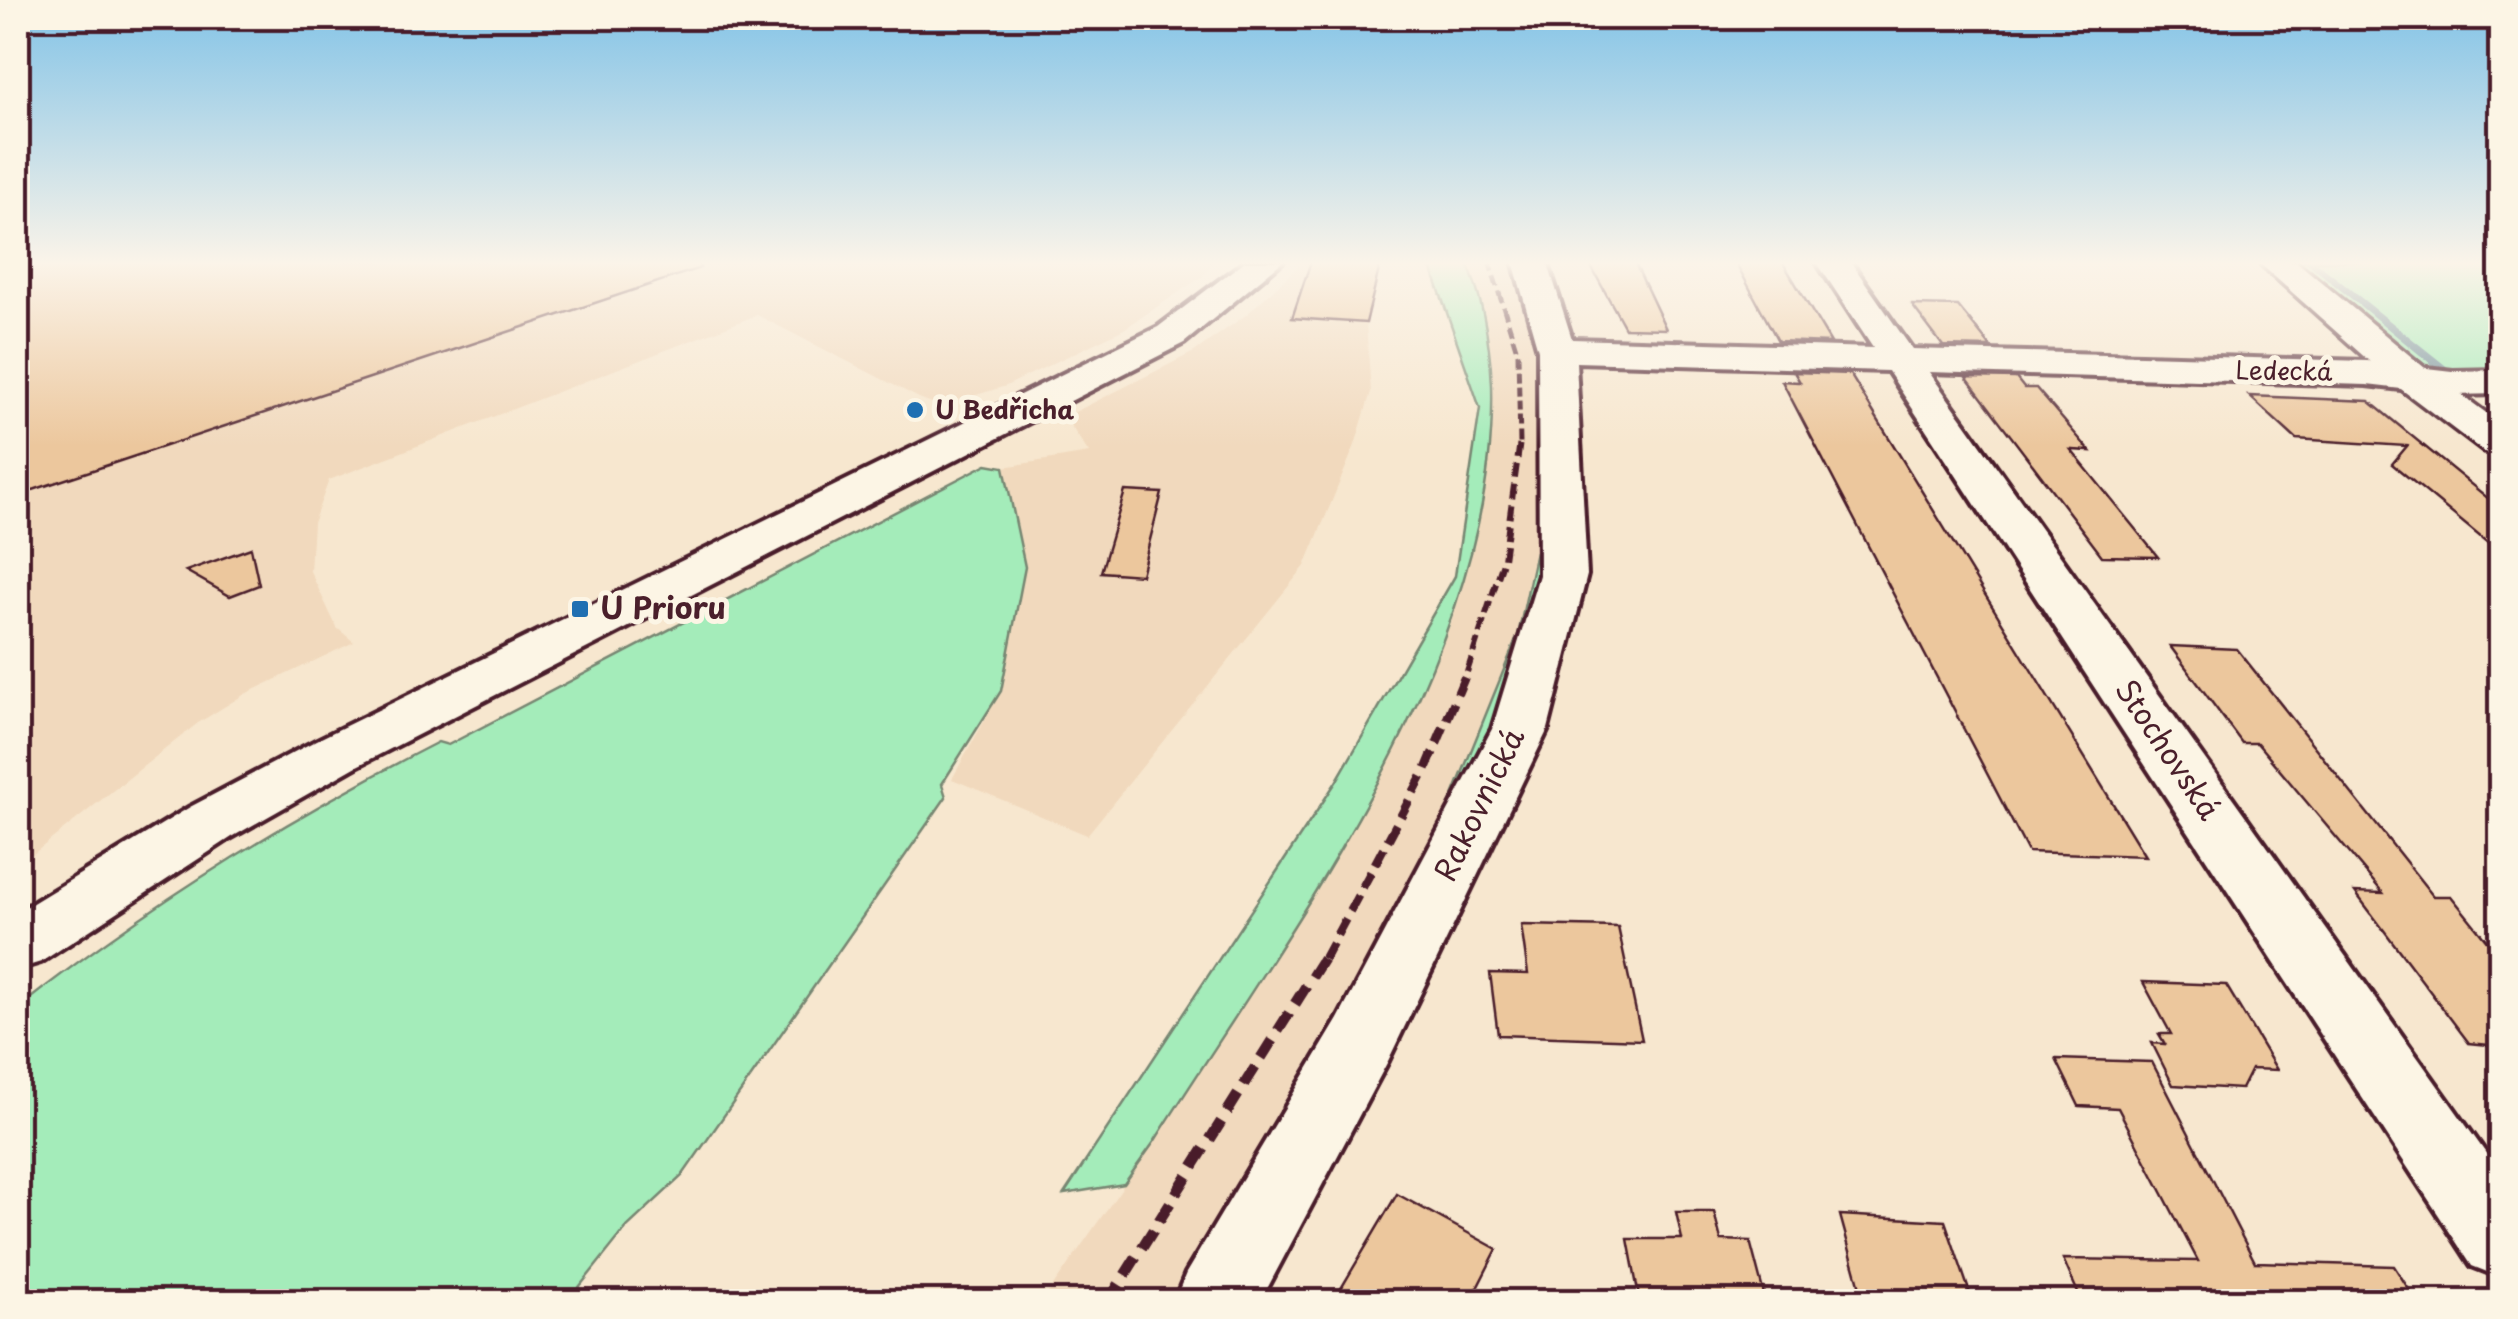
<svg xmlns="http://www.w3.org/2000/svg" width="2518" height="1319" font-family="'Playpen Sans',sans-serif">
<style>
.built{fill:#f1d9bd}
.green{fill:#a4ecba;stroke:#778672;stroke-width:2.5}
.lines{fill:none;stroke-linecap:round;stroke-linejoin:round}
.stream{fill:#708f9b;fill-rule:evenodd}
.building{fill:#ecc79d;stroke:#4a1f2b;stroke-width:2.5}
.street-casing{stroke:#4a1f2b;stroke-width:8}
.secondary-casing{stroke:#4a1f2b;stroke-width:7}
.street{fill:#fcf5e5;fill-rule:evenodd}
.secondary{fill:#fcf5e5;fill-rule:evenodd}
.rail-far3{stroke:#4a1f2b;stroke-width:5;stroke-dasharray:11 5;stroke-linecap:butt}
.rail-far2{stroke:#4a1f2b;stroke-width:6;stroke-dasharray:14 6;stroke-linecap:butt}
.rail-far1{stroke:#4a1f2b;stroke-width:9;stroke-dasharray:18 9;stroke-linecap:butt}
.rail{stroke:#4a1f2b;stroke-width:11;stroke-dasharray:21 11;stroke-linecap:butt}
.poi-dot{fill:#1f6fb2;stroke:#fcf5e5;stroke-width:4}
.labels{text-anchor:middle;stroke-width:10;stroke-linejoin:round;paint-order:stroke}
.far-street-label{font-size:25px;fill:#4a1f2b;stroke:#fcf5e5}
.far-poi-label{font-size:25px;font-weight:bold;fill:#4a1f2b;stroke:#fcf5e5;text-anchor:start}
.poi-label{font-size:30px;font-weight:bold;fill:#4a1f2b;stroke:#fcf5e5;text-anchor:start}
.street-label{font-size:30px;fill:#4a1f2b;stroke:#fcf5e5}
</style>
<rect width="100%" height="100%" fill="#f7e7cf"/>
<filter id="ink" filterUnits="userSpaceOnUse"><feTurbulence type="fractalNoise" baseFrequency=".01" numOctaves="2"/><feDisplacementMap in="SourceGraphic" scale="20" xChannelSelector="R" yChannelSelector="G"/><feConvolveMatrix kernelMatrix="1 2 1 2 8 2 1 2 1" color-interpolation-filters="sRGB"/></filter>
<g filter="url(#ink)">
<!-- built -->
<g class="built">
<path d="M 18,261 L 1215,261 L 1203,276 L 1124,329 L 1006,386 L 963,399 L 932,403 L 919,398 L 757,315 L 329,480 L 313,523 L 310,571 L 337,628 L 354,642 L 245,694 L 198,723 L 18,866 Z"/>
<path d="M 1304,261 L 1380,265 L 1366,323 L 1371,392 L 1355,445 L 1305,566 L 1087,835 L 952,779 L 1001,691 L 1025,567 L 1004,467 L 1089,453 L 1065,417 L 1194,352 L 1246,315 Z"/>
<path d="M 1466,261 L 1511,261 L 1531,311 L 1543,364 L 1547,501 L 1518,635 L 1484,726 L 1431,850 L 1243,1186 L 1170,1301 L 1042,1302 L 1154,1142 L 1354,826 L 1451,623 L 1472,553 L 1493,422 L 1491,362 L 1483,310 Z"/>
</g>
<!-- green -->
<g class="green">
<path d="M 1429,261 L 1466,261 C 1484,300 1490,344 1492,386 C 1499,655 1292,924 1154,1142 L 1124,1184 L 1064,1194 L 1336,782 L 1455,576 L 1480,408 Z"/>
<path d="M 1511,261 L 1517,261 L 1548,349 L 1548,574 L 1502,718 L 1452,823 L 1181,1301 L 1170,1302 L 1243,1186 L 1431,850 L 1518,635 L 1547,501 L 1543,364 L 1531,311 Z"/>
<path d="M 2289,261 L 2500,261 L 2500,373 L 2487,367 L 2486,375 L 2426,371 Z"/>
<path d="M 987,464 L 1004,467 L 1025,567 L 1001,691 L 942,784 L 946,797 L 682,1176 L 627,1227 L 568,1301 L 18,1301 L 18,1008 C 148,905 291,817 438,742 L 448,745 Z"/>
</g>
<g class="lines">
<!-- stream -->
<path class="stream" d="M 2305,261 L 2315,261 L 2450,369 L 2462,374 L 2462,378 L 2454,378 L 2442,373 Z"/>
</g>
<!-- building -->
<g class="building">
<path d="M 18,261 L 698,261 L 700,268 L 18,495 Z"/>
<path d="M 1311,261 L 1380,265 L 1366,323 L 1292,318 Z"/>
<path d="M 1588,261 L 1634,261 L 1666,329 L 1625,328 Z"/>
<path d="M 1735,261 L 1782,261 L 1831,343 L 1778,341 Z"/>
<path d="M 1912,305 L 1958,306 L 1991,347 L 1943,346 Z"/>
<path d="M 1794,372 L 1850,374 L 2145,856 L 2028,852 L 1782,381 L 1800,382 Z"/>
<path d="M 1966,377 L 2016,378 L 2024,388 L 2036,388 L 2090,451 L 2071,450 L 2158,557 L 2102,556 Z"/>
<path d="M 2249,396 L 2369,401 L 2500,508 L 2500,553 L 2392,464 L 2407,446 L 2296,439 Z"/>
<path d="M 1125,491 L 1162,493 L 1141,575 L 1101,572 Z"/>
<path d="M 251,548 L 259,585 L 230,596 L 186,571 Z"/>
<path d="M 2170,646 L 2237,649 L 2433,896 L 2451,896 L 2500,957 L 2500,1046 L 2469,1043 L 2355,892 L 2383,893 L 2257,743 L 2242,743 Z"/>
<path d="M 1521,925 L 1618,927 L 1642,1040 L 1498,1035 L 1490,973 L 1528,974 Z"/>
<path d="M 2143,982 L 2226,985 L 2277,1070 L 2251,1069 L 2241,1089 L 2173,1085 L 2152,1043 L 2165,1044 L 2159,1034 L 2171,1034 Z"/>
<path d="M 2056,1059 L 2152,1062 L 2255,1262 L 2394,1266 L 2417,1302 L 2082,1302 L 2063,1259 L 2198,1261 L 2118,1108 L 2079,1106 Z"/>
<path d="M 1397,1194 L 1497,1249 L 1470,1302 L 1333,1302 Z"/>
<path d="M 1676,1212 L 1714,1212 L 1721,1240 L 1750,1241 L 1766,1302 L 1640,1302 L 1628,1239 L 1682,1239 Z"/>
<path d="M 1840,1215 L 1945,1221 L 1973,1302 L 1864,1302 Z"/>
</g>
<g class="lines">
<!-- street casing -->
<g class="street-casing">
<g id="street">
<path d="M 1245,261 L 1283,261 L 1184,343 L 357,766 L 232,837 L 41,962 L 18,969 L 18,912 L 190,807 L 317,740 L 1158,327 Z"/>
<path d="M 1513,261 L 1547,261 L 1572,339 L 1873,348 L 1816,261 L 1850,261 L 1912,349 L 2367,361 L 2453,371 L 2500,370 L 2500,394 L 2453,395 L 2367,385 L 1929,372 L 2500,1173 L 2500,1277 L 2472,1266 L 1888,371 L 1576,362 L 1587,575 L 1548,729 L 1388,1061 L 1260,1302 L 1174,1302 L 1186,1273 L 1338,1019 L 1492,729 L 1539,575 L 1538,350 Z"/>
</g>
</g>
<!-- secondary casing -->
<g class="secondary-casing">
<path id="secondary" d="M 2257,261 L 2296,261 L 2425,368 L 2500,423 L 2500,456 L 2484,452 L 2397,386 Z"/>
</g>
<!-- street -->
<use href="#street" class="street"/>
<!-- secondary -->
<use href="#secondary" class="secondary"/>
<!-- rail-far3 -->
<path class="rail-far3" d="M 1489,261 L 1518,354 L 1520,444"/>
<!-- rail-far2 -->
<path class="rail-far2" d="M 1467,672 L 1504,559 L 1520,441"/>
<!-- rail-far1 -->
<path class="rail-far1" d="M 1324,959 L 1426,769 L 1468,669"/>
<!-- rail -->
<path class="rail" d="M 1108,1302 L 1325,956"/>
</g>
</g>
<!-- sky -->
<linearGradient id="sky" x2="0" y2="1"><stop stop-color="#82c3e7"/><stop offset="0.59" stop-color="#fbf4e9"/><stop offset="1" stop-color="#fbf4e9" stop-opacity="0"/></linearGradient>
<rect width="2518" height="446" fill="url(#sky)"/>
<!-- markers -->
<g class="poi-dot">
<circle cx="915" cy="410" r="10"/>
<rect x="570" y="599" width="20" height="20" rx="5"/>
</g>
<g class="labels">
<!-- far-street labels -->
<g class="far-street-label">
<text transform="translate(2284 371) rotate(1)" y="9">Ledecká</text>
</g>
<!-- far-poi labels -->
<g class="far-poi-label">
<text x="935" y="419">U Bedřicha</text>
</g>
<!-- poi labels -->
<g class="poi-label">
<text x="600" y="619">U Prioru</text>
</g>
<!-- street labels -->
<g class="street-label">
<text transform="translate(2167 750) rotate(56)" y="10">Stochovská</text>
<text transform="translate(1480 805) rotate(-64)" y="10">Rakovnická</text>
</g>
</g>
<!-- margin -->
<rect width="2518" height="1319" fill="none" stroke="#fcf5e5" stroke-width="60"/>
<rect x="30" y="30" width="2458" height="1259" fill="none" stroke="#4a1f2b" stroke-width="4" filter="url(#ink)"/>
</svg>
